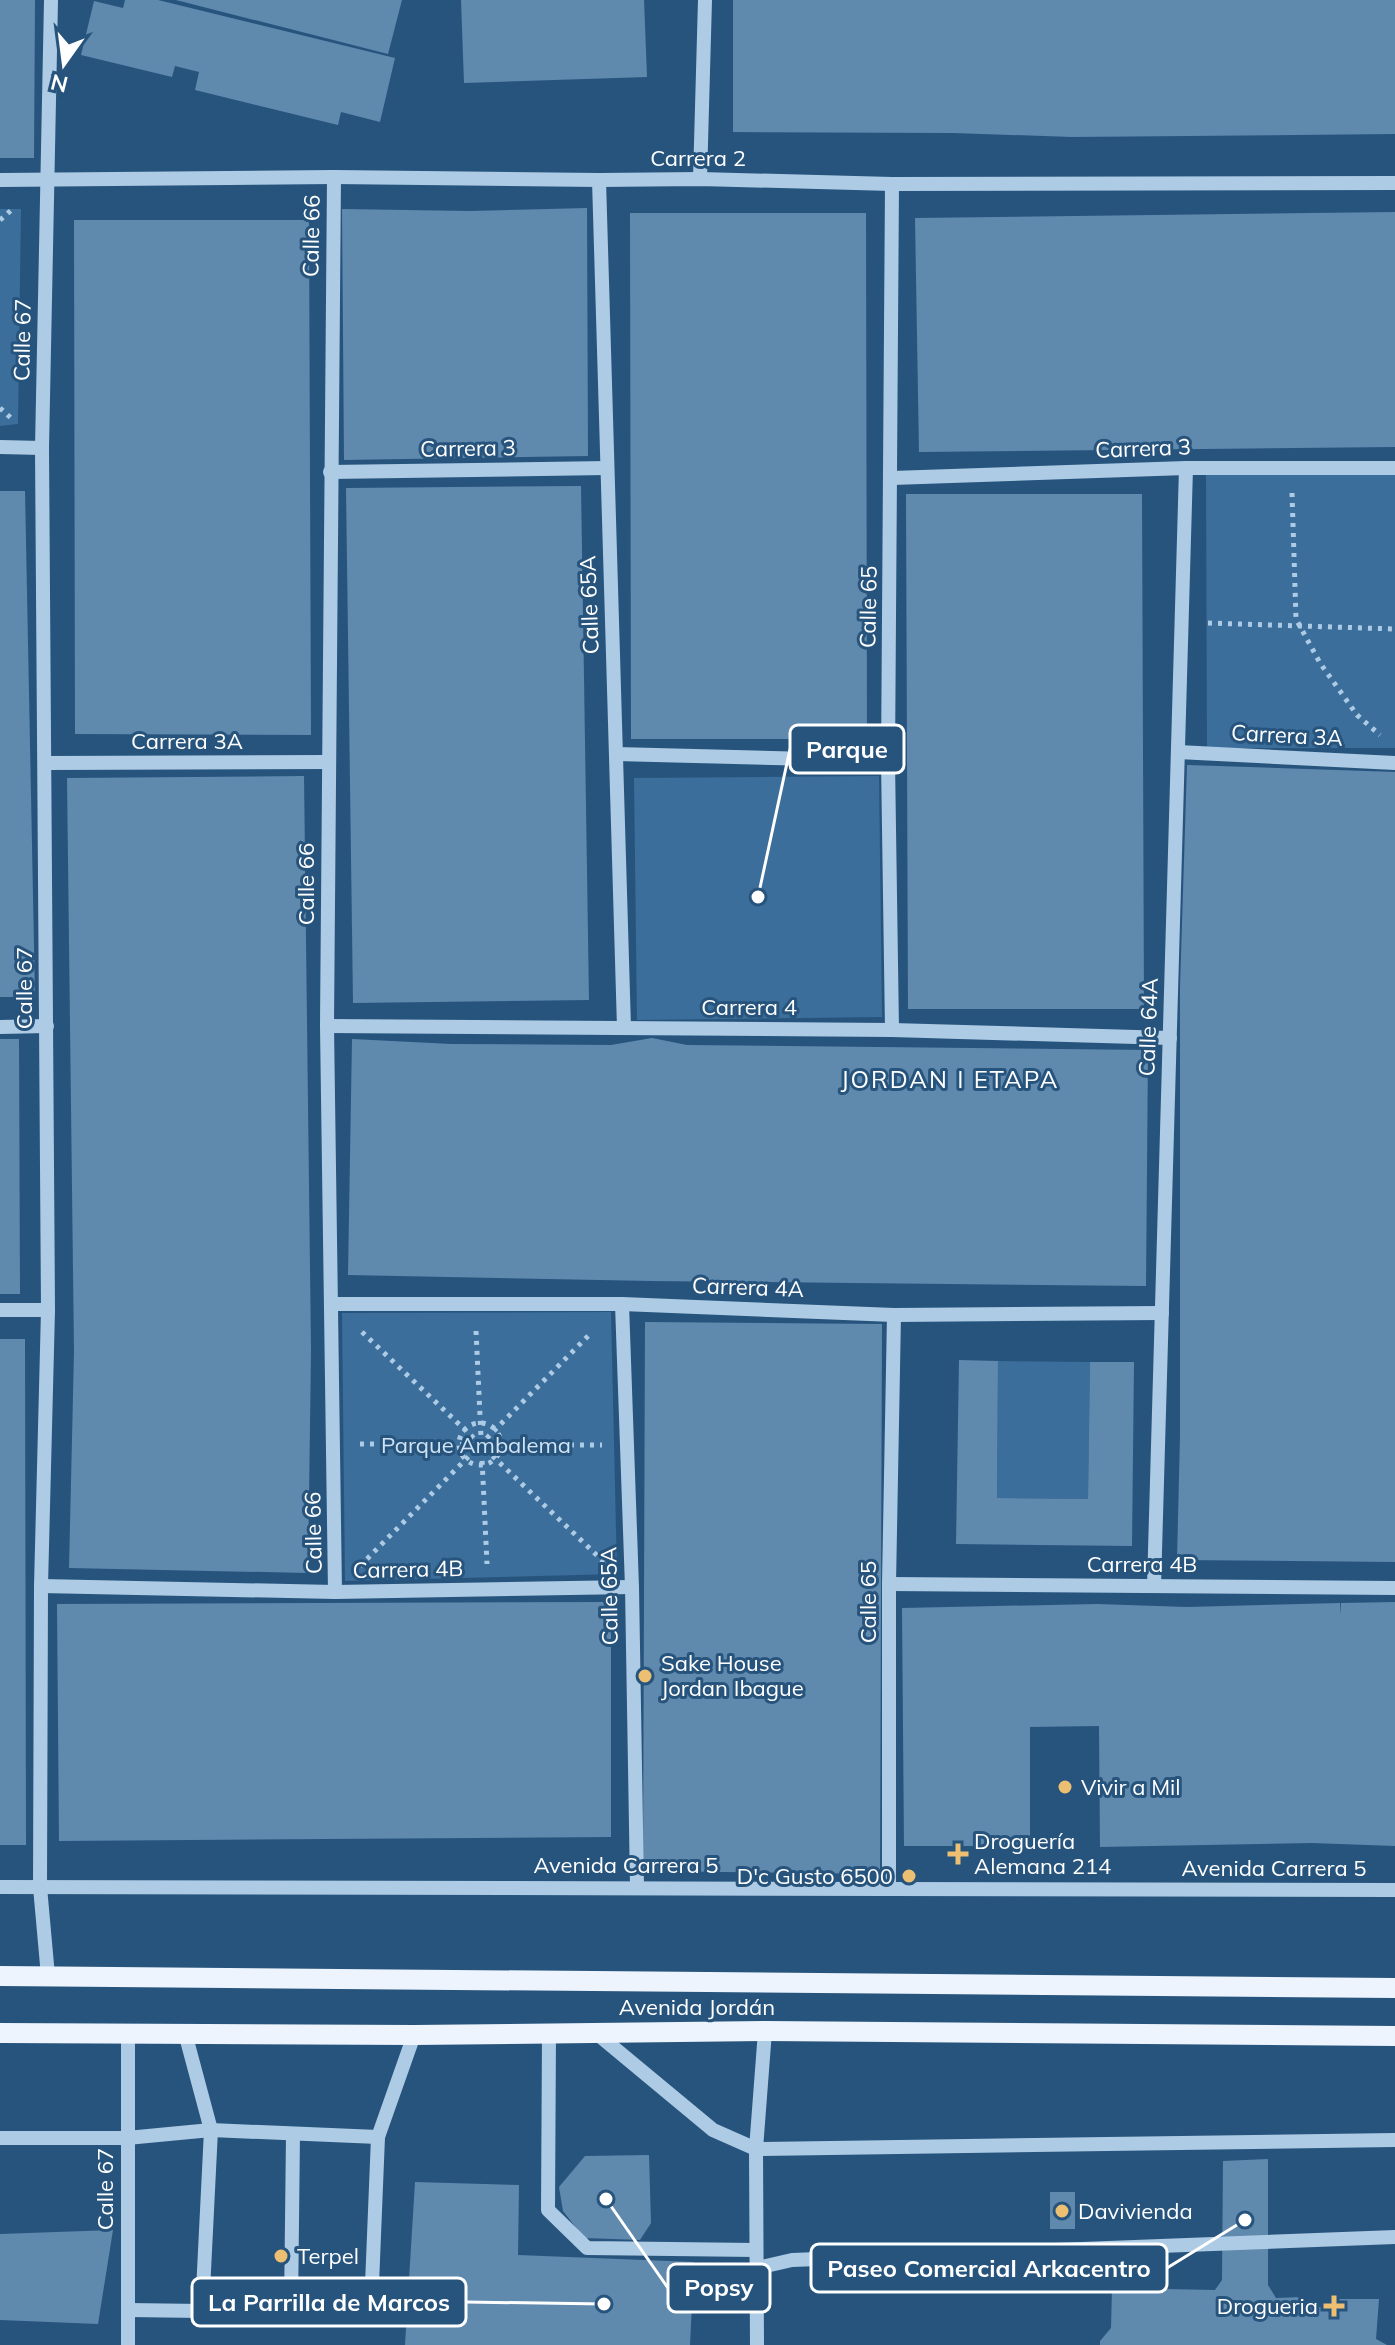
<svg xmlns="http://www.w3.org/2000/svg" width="1395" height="2345" font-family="Mulish,sans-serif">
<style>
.green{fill:#3b6e9a}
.building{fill:#6089ae}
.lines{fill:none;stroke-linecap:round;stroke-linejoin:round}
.path{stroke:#adcbe5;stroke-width:5;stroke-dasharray:4 6;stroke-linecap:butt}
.minor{stroke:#adcbe5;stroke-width:14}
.major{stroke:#edf4fd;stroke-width:20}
.poi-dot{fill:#edbf73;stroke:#27547d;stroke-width:3}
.labels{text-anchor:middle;stroke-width:6;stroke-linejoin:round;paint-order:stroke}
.street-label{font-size:22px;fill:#fff;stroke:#27547d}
.park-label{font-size:22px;fill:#cfe3f4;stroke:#27547d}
.poi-label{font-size:22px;fill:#fff;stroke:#27547d;text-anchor:start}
.neighbourhood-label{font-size:24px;letter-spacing:2px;fill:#fff;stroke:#27547d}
.leader{fill:none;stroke:#fff;stroke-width:3}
.callout-dot{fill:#fff;stroke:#27547d;stroke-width:3}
.callout{fill:#27547d;stroke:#fff;stroke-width:3}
.callout-label{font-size:24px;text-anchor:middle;font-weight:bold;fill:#fff}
</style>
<rect width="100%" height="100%" fill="#27547d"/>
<!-- green -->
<g class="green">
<path d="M 0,209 L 21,209 L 18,424 L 0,426 Z"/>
<path d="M 1206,475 L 1395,475 L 1395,748 L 1207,748 Z"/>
<path d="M 879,776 L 882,1017 L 637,1020 L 634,778 Z"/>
<path d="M 611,1312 L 617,1574 L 345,1581 L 342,1313 Z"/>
<path d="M 998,1361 L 1090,1362 L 1088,1499 L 997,1498 Z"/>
</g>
<!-- building -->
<g class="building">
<path d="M 0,0 L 35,0 L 34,158 L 0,158 Z"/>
<path d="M 125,0 L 158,0 L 395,58 L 380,122 L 341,112 L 338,125 L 195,90 L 199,72 L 175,66 L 172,77 L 81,55 L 94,1 L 123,8 Z"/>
<path d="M 176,0 L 402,0 L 388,54 Z"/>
<path d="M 461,0 L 644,0 L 647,77 L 464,83 Z"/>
<path d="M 733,0 L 1395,0 L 1395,134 L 1072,137 L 953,133 L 733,132 Z"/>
<path d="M 587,208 L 588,456 L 344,460 L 342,209 L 470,211 Z"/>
<path d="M 1395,212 L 1395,447 L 919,452 L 915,218 Z"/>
<path d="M 630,213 L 866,213 L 867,739 L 631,739 Z"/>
<path d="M 74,220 L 309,220 L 311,735 L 75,734 Z"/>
<path d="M 581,486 L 589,1000 L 353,1003 L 346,488 Z"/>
<path d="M 0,491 L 25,491 L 35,997 L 0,997 Z"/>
<path d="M 906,494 L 1142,494 L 1144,1009 L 908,1009 Z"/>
<path d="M 1187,765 L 1395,772 L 1395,1562 L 1177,1560 L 1180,1436 L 1180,987 Z"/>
<path d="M 304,776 L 311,1350 L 308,1573 L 69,1568 L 74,1352 L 67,778 Z"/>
<path d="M 652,1038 L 687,1045 L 1148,1050 L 1146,1286 L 652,1281 L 348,1275 L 352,1039 L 451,1044 L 611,1045 Z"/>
<path d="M 0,1039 L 19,1039 L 20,1294 L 0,1294 Z"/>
<path d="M 645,1322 L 882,1324 L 880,1874 L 643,1871 Z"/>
<path d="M 0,1339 L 25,1339 L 26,1845 L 0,1845 Z"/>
<path d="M 959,1360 L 998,1361 L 997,1498 L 1088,1499 L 1090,1362 L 1134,1362 L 1132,1546 L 956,1544 Z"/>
<path d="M 611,1602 L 611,1837 L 59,1841 L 57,1604 Z"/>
<path d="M 1395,1602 L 1395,1846 L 1312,1843 L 1100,1847 L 1099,1726 L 1030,1727 L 1030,1846 L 904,1846 L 902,1608 L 1097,1604 L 1187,1607 L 1340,1603 L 1340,1615 L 1341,1603 Z"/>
<path d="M 649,2155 L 651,2223 L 640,2240 L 584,2238 L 563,2211 L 559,2187 L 585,2156 Z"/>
<path d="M 1268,2159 L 1268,2285 L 1276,2298 L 1302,2297 L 1304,2307 L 1339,2307 L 1339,2299 L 1379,2299 L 1376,2339 L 1387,2345 L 1100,2345 L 1100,2341 L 1111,2328 L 1112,2288 L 1215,2290 L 1222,2280 L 1223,2161 Z"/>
<path d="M 415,2182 L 519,2185 L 518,2255 L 694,2262 L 690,2345 L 405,2345 Z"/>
<rect x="1050" y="2192" width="25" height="37"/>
<path d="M 113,2230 L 98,2324 L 0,2320 L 0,2234 Z"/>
</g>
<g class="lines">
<!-- path -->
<g class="path">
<path d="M 0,220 L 15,207"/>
<path d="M 0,408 L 12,419"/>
<path d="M 1292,493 L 1296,619 L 1320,663 L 1357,715 L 1380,735"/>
<path d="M 1208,623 L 1395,629"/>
<path d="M 476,1331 L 487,1564"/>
<path d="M 362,1332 L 604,1562"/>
<circle cx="480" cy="1444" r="21"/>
<path d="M 360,1444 L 602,1445"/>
<path d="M 360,1566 L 592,1332"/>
</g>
<!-- minor -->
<g class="minor">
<path d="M 334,177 L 327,1026 L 335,1592"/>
<path d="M 700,179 L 705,0"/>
<path d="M 0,180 L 334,177 L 599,180 L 700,179 L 892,184 L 1395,183"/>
<path d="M 599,180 L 624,1028"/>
<path d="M 892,184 L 888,761 L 892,1030"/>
<path d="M 0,447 L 42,448"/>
<path d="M 330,472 L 607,468"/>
<path d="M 892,478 L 1186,468 L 1395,468"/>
<path d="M 1178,752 L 1395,763"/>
<path d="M 616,754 L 888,761"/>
<path d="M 45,763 L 329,762"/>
<path d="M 327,1026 L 892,1030 L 1170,1038"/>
<path d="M 0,1027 L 47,1026"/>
<path d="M 332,1304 L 622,1304 L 894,1315 L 1162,1313"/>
<path d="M 622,1304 L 632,1587 L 637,1886"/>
<path d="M 0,1310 L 48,1310"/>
<path d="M 889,1584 L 1395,1588"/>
<path d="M 41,1586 L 335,1592 L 632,1587"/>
<path d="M 1154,1586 L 1186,468"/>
<path d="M 0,1887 L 1395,1890"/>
<path d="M 889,1889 L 889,1584 L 894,1315"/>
<path d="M 48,1976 L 40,1887 L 41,1586 L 48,1310 L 42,448 L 51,0"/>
<path d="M 595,2032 L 713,2130 L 756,2149 L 1395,2140"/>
<path d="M 128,2033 L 128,2345"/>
<path d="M 185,2033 L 211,2130 L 202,2311 L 371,2309 L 378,2137 L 414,2035"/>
<path d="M 549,2033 L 548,2210 L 587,2248 L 756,2250"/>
<path d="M 0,2138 L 127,2138 L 211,2130 L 378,2137"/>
<path d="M 757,2268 L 792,2260 L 1395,2237"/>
<path d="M 128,2310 L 202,2311"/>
<path d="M 291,2310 L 293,2134"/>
<path d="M 757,2345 L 756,2149 L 765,2031"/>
</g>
<!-- major -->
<g class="major">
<path d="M 0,1976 L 1395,1988"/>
<path d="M 0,2033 L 414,2035 L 765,2031 L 1395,2036"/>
</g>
</g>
<!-- markers -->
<g class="poi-dot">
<circle cx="645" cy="1676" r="8"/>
<circle cx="1065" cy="1787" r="8"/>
<path d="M954 1842h8v8h8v8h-8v8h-8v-8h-8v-8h8z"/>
<circle cx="909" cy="1876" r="8"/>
<circle cx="1062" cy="2211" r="8"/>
<circle cx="281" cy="2256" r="8"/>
<path d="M1330 2294h8v8h8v8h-8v8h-8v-8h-8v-8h8z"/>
</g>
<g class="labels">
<!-- street labels -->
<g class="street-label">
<text x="698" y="166">Carrera 2</text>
<text transform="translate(311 236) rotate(-89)" y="8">Calle 66</text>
<text transform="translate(22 340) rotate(-89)" y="8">Calle 67</text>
<text transform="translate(468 448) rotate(-1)" y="8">Carrera 3</text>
<text transform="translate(1143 448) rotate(-2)" y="8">Carrera 3</text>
<text transform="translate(589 605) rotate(-92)" y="8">Calle 65A</text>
<text transform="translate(868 607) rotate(-89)" y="8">Calle 65</text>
<text transform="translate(1287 735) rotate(3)" y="8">Carrera 3A</text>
<text x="187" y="749">Carrera 3A</text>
<text transform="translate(306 884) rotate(-90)" y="8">Calle 66</text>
<text transform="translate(24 988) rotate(-90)" y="8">Calle 67</text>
<text x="749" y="1015">Carrera 4</text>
<text transform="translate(1148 1027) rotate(-88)" y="8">Calle 64A</text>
<text transform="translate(748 1287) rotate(2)" y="8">Carrera 4A</text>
<text transform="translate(313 1533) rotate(-91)" y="8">Calle 66</text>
<text x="1142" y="1572">Carrera 4B</text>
<text transform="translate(408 1569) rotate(-1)" y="8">Carrera 4B</text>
<text transform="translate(609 1596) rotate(-91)" y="8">Calle 65A</text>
<text transform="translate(868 1602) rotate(-90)" y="8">Calle 65</text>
<text x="626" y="1873">Avenida Carrera 5</text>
<text x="1274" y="1876">Avenida Carrera 5</text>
<text x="697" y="2015">Avenida Jordán</text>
<text transform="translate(105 2189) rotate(-90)" y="8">Calle 67</text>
</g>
<!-- park labels -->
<g class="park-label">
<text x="476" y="1453">Parque Ambalema</text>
</g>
<!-- poi labels -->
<g class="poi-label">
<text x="661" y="1671">Sake House<tspan x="661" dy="25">Jordan Ibague</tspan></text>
<text x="1081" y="1795">Vivir a Mil</text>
<text x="974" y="1849">Droguería<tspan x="974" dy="25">Alemana 214</tspan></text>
<text x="893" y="1884" text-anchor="end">D'c Gusto 6500</text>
<text x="1078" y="2219">Davivienda</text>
<text x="297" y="2264">Terpel</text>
<text x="1318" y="2314" text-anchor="end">Drogueria</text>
</g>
<!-- neighbourhood labels -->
<g class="neighbourhood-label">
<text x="950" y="1088">JORDAN I ETAPA</text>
</g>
</g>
<!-- callouts -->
<path class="leader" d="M758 897L790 749M1245 2220L1167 2268M606 2199L668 2288M604 2304L466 2302"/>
<g class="callout-dot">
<circle cx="758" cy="897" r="8"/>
<circle cx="1245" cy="2220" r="8"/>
<circle cx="606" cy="2199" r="8"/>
<circle cx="604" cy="2304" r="8"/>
</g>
<g class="callout">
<rect x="790" y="725" width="114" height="48" rx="8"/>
<rect x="811" y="2244" width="356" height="48" rx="8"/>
<rect x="668" y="2264" width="102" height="48" rx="8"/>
<rect x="192" y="2278" width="274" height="48" rx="8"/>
</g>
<g class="callout-label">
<text x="847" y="758">Parque</text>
<text x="989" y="2277">Paseo Comercial Arkacentro</text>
<text x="719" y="2296">Popsy</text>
<text x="329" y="2311">La Parrilla de Marcos</text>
</g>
<!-- north arrow -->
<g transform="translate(64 64) rotate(194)" stroke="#27547d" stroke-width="6" paint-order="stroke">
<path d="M0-6L14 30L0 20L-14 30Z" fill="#ffffff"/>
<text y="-12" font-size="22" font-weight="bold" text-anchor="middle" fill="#ffffff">N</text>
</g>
</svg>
